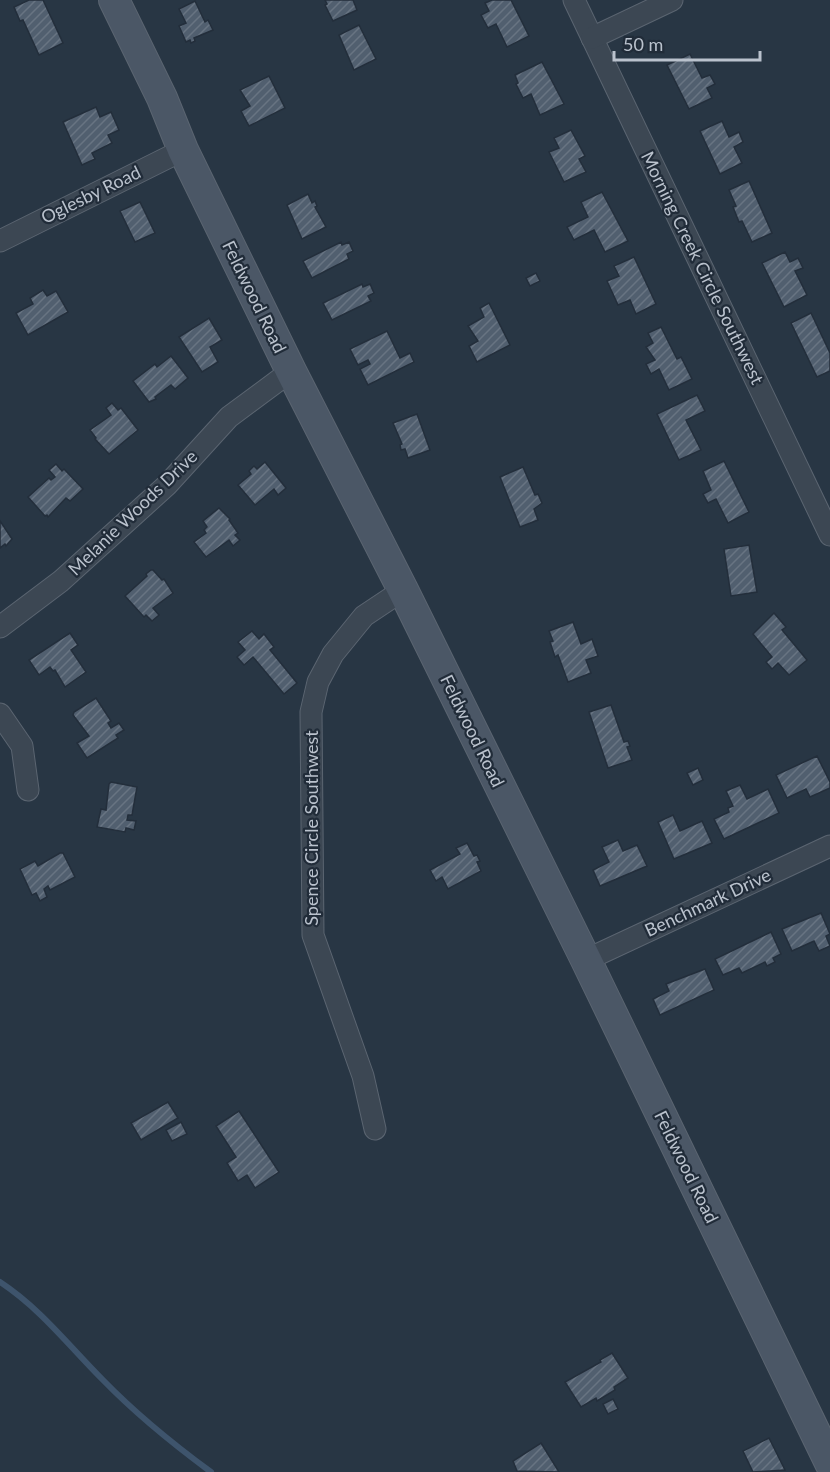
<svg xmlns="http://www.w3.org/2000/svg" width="830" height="1472" font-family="Lato,sans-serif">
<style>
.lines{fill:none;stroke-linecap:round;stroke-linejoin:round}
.stream{stroke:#3e546c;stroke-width:6}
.building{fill:url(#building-hatch);stroke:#232e3b;stroke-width:1.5}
.street-casing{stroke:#5b6571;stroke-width:23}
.secondary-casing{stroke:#5b6571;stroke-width:32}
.street{stroke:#3c4753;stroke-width:21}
.secondary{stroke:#4b5766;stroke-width:30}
.labels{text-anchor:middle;stroke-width:4.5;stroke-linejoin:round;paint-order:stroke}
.street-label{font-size:18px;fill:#bac2cd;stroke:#212c39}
</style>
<defs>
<pattern id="building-hatch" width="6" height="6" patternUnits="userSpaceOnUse" patternTransform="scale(1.5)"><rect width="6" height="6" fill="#515f6f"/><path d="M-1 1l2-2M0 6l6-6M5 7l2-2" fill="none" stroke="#687482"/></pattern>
</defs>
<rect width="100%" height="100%" fill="#283644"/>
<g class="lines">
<!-- stream -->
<path class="stream" d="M 0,1282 C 41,1309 69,1346 103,1380 C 136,1414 173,1444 211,1472"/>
</g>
<!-- building -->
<g class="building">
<path d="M 29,0 L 43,0 L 63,43 L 39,55 L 23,20 L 20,21 L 14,7 Z"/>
<path d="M 325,0 L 353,0 L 357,10 L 333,21 L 325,5 L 327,4 Z"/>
<path d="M 492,0 L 511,0 L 529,36 L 507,47 L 496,24 L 488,28 L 481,15 L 489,11 L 485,3 Z"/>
<path d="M 195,1 L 205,22 L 208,20 L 213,30 L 194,38 L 195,41 L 191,43 L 190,40 L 186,42 L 179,26 L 186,23 L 179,9 Z"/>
<path d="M 359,25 L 376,59 L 354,70 L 339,35 Z"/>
<path d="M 690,54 L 702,78 L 710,75 L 715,84 L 707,88 L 712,98 L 689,109 L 667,65 Z"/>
<path d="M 542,62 L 564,104 L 540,115 L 531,94 L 523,98 L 516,84 L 518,83 L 515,75 Z"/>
<path d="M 269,76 L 285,108 L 249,126 L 241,111 L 250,106 L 240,90 Z"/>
<path d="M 96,107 L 100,117 L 111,112 L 119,130 L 108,135 L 112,143 L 92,153 L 95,159 L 82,165 L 63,122 Z"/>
<path d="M 722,121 L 729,137 L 739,132 L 743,142 L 734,147 L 742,163 L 720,174 L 700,131 Z"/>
<path d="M 571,130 L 585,156 L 579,159 L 586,172 L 564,182 L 549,152 L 559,148 L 554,138 Z"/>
<path d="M 749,181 L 772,233 L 752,242 L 742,221 L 739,222 L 733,207 L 736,206 L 729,190 Z"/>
<path d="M 602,192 L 628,241 L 605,252 L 594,230 L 574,240 L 567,227 L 588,217 L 581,202 Z"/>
<path d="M 308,194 L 312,203 L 315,201 L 317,206 L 315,207 L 326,227 L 302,239 L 287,205 Z"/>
<path d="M 140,202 L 155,233 L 135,242 L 120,211 Z"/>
<path d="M 341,242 L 342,245 L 349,242 L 353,251 L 347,254 L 349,259 L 312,278 L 303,261 Z"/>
<path d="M 785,252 L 790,262 L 798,258 L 803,268 L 795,271 L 807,295 L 784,307 L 762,263 Z"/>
<path d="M 634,257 L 656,304 L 636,314 L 630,300 L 618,305 L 607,281 L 619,276 L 614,266 Z"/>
<path d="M 536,273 L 540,281 L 530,286 L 526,278 Z"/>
<path d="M 362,284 L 363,287 L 370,284 L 374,293 L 368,296 L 371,301 L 332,320 L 323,303 Z"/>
<path d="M 43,290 L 47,296 L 56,291 L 68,312 L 28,335 L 16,313 L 33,304 L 30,298 Z"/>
<path d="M 489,303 L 510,345 L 477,362 L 469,346 L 478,341 L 468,326 L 484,317 L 480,308 Z"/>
<path d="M 811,313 L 830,353 L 830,371 L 817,377 L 791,323 Z"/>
<path d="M 209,318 L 222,340 L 210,347 L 218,362 L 202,372 L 179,337 Z"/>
<path d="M 661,327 L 677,359 L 681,357 L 692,379 L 669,390 L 659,369 L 651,374 L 646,364 L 655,360 L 646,347 L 653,343 L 648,333 Z"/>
<path d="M 387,331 L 400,358 L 410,353 L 414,362 L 368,385 L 360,369 L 370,364 L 368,360 L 358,365 L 350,349 Z"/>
<path d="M 171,356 L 188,378 L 175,389 L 171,385 L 155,397 L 156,399 L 149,402 L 133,381 L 155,364 L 157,367 Z"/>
<path d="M 697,395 L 705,411 L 686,420 L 701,450 L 679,460 L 657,414 Z"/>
<path d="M 112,403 L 118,410 L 121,408 L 138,430 L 109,454 L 95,439 L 96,438 L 90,430 L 111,415 L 106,408 Z"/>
<path d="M 417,414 L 430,450 L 408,458 L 405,449 L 401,450 L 400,445 L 402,444 L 393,423 Z"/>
<path d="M 724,461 L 749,512 L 728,523 L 716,499 L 708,503 L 703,494 L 711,490 L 703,471 Z"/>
<path d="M 265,462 L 286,488 L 278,495 L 274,489 L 255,505 L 238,485 L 251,474 L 249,471 L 254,466 L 257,469 Z"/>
<path d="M 56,464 L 62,471 L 64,469 L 83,489 L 70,501 L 66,498 L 48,517 L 47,515 L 45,516 L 28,497 L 49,478 L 51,480 L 55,477 L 49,470 Z"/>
<path d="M 523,467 L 535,495 L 538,494 L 542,503 L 534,509 L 538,520 L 520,527 L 500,477 Z"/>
<path d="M 219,508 L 230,519 L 229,520 L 238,533 L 235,535 L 240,540 L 233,546 L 229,540 L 206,557 L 194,542 L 206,533 L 204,530 L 207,527 L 203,521 Z"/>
<path d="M 0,521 L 12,539 L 6,546 L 5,544 L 0,548 Z"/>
<path d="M 749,545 L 757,592 L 731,596 L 724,549 Z"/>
<path d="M 151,570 L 153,570 L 162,580 L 164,579 L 173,593 L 153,608 L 159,615 L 152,621 L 146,615 L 144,617 L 125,596 L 147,576 L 146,574 Z"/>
<path d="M 774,613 L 786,627 L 782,630 L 807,660 L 789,675 L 778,663 L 772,669 L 766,662 L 772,657 L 753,634 Z"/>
<path d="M 573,622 L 581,644 L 592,639 L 598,656 L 586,660 L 591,673 L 568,682 L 558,655 L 555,657 L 550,642 L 553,641 L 549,631 Z"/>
<path d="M 252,631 L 259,639 L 264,634 L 274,647 L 270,650 L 297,683 L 284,694 L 253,657 L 244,665 L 237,657 L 245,650 L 238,642 Z"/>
<path d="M 70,633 L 78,645 L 71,650 L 86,672 L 65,687 L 55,670 L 53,671 L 50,667 L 39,675 L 29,660 Z"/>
<path d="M 96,698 L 111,721 L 108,723 L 111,728 L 119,723 L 124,730 L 116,735 L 118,738 L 87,758 L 77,743 L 89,736 L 73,715 L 74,712 Z"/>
<path d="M 611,705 L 624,742 L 628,741 L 630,746 L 627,747 L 632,760 L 608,768 L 589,712 Z"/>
<path d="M 817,756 L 830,782 L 830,788 L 810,797 L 806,789 L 787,798 L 776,775 Z"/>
<path d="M 698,768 L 703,780 L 693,785 L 687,773 Z"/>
<path d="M 111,782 L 137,787 L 132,815 L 128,815 L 127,820 L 136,821 L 134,830 L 126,828 L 125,832 L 97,827 L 101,809 L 106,810 L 109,784 Z"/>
<path d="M 740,785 L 747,799 L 768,789 L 779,813 L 724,839 L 714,819 L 729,812 L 728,808 L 733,806 L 726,791 Z"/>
<path d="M 673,815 L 680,831 L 702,821 L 712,843 L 674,859 L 658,822 Z"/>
<path d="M 618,840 L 623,851 L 637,845 L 647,866 L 600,886 L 593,870 L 609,862 L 602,847 Z"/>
<path d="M 467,843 L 474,856 L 477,855 L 480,861 L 477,862 L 481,871 L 448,889 L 442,877 L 436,881 L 430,870 L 460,854 L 456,848 Z"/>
<path d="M 60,853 L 63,853 L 75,877 L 50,890 L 48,886 L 44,889 L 47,897 L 40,901 L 36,893 L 32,895 L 20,869 L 35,861 L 38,866 Z"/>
<path d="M 821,913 L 830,934 L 826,936 L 830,946 L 819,951 L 814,941 L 792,951 L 782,929 Z"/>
<path d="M 771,932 L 781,954 L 773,958 L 775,962 L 767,966 L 765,962 L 742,973 L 739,968 L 723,975 L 715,959 Z"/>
<path d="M 705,969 L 714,990 L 660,1015 L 653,999 L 669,991 L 666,984 Z"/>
<path d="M 168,1102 L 178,1118 L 141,1140 L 131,1123 Z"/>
<path d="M 239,1111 L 279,1172 L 255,1188 L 247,1175 L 238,1181 L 227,1163 L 236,1157 L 216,1126 Z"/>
<path d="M 181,1122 L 187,1134 L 172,1141 L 166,1130 Z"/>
<path d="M 612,1353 L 628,1378 L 614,1387 L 615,1390 L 597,1401 L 596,1398 L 581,1407 L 565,1382 L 601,1362 L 600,1360 Z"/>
<path d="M 613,1399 L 618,1409 L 608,1414 L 603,1404 Z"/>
<path d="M 769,1438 L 785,1470 L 753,1472 L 743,1451 Z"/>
<path d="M 541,1443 L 559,1472 L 517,1471 L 513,1461 Z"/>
</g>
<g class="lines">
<!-- street casing -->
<g class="street-casing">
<g id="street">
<path d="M 574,0 L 830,535"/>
<path d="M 592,38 L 672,0"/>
<path d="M 0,241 L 183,150"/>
<path d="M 0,627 L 61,581 L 167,485 L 229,417 L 291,371"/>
<path d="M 0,714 L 22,746 L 28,790"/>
<path d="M 586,960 L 830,846"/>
<path d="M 375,1129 L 363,1076 L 313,935 L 311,712 L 318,682 L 333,654 L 364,616 L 403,590"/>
</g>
</g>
<!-- secondary casing -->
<g class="secondary-casing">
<path id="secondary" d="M 114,0 L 162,98 L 183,150 L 291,371 L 403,590 L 586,960 L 830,1463"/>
</g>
<!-- street -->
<use href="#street" class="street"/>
<!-- secondary -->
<use href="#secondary" class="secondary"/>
</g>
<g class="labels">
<!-- street labels -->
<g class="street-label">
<text transform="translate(91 195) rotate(-26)" y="6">Oglesby Road</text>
<text transform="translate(702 268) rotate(64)" y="6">Morning Creek Circle Southwest</text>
<text transform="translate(254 297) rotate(64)" y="6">Feldwood Road</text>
<text transform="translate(133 513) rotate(-44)" y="6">Melanie Woods Drive</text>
<text transform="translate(472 731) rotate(64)" y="6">Feldwood Road</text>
<text transform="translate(312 828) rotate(-90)" y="6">Spence Circle Southwest</text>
<text transform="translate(708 903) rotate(-25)" y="6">Benchmark Drive</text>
<text transform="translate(686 1167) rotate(64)" y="6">Feldwood Road</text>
</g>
</g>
<!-- scale -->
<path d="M614 51v9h146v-9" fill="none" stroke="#bac2cd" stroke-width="3"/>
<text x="623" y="51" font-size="18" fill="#bac2cd" stroke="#212c39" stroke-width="4.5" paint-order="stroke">50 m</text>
</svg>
